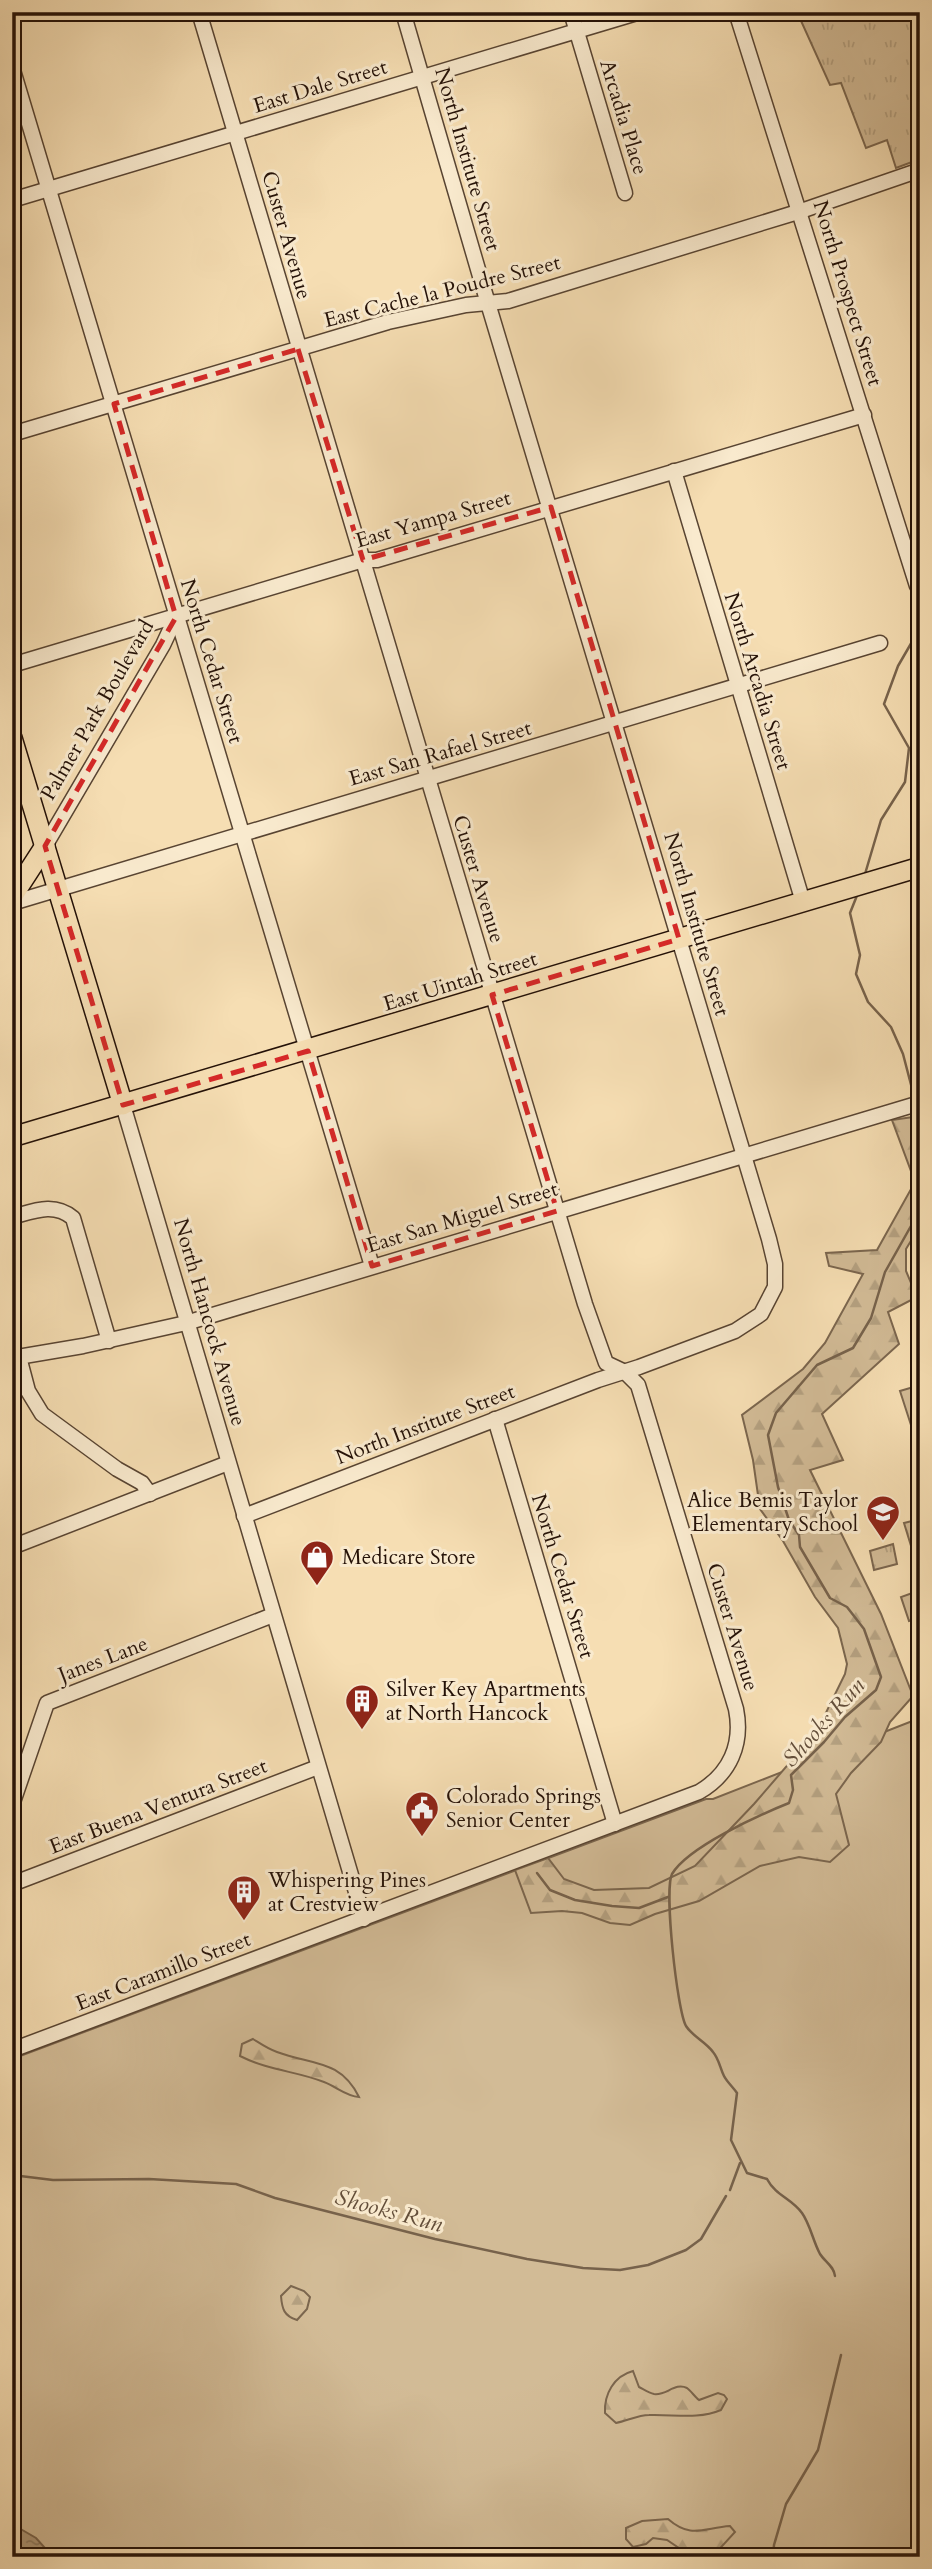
<svg xmlns="http://www.w3.org/2000/svg" width="932" height="2569" font-family="Cardo,serif">
<style>
.grass{fill:#d2bb96;stroke:#7b664e;stroke-width:2}
.forest{fill:url(#forest-firs);stroke:#7b664e;stroke-width:2}
.park{fill:url(#park-tufts);stroke:#7b664e;stroke-width:2}
.water{fill:url(#water-ripples);stroke:#77624b;stroke-width:2}
.lines{fill:none;stroke-linecap:round;stroke-linejoin:round}
.stream{stroke:#77624b;stroke-width:2.5}
.minor-casing{stroke:#584432;stroke-width:17}
.major-casing{stroke:#241107;stroke-width:22}
.minor{stroke:#f9eace;stroke-width:14}
.major{stroke:#f6deb3;stroke-width:19}
.marked{fill:none;stroke:#d62828;stroke-width:5;stroke-dasharray:14 9;stroke-linejoin:round}
.labels{text-anchor:middle;stroke-width:6;stroke-linejoin:round;paint-order:stroke}
.street-label{font-size:21px;fill:#241107;stroke:#f9eace}
.poi-label{font-size:21px;fill:#241107;stroke:#f9eace;text-anchor:start}
.water-label{font-size:23px;font-style:italic;fill:#634e3a;stroke:#f9eace}
</style>
<defs>
<pattern id="forest-firs" width="22" height="20" patternUnits="userSpaceOnUse" patternTransform="scale(1.75)"><rect width="22" height="20" fill="#d2bb96"/><path d="M5 1l3.5 6h-7zM16 11l3.5 6h-7z" fill="#b4a080"/></pattern>
<pattern id="park-tufts" width="24" height="20" patternUnits="userSpaceOnUse" patternTransform="scale(1.75)"><rect width="24" height="20" fill="#d2bb96"/><path d="M3 7l-1-3M5 7V3M7 7l1-3M15 17l-1-3M17 17v-4M19 17l1-3" fill="none" stroke="#b4a080"/></pattern>
<pattern id="water-ripples" width="26" height="14" patternUnits="userSpaceOnUse" patternTransform="scale(1.75)"><rect width="26" height="14" fill="#af9879"/><path d="M2 4q2-2 4 0t4 0M15 11q2-2 4 0t4 0" fill="none" stroke="#8e7b61"/></pattern>
</defs>
<rect width="100%" height="100%" fill="#f6deb3"/>
<filter id="stains"><feTurbulence type="fractalNoise" baseFrequency=".00286" numOctaves="4"/><feColorMatrix values="0 0 0 0 .2 0 0 0 0 .09 0 0 0 0 .02 0 0 0 .5 -.17"/></filter>
<radialGradient id="worn" r=".72"><stop offset=".6" stop-color="#630" stop-opacity="0"/><stop offset="1" stop-color="#630" stop-opacity=".3"/></radialGradient>
<!-- grass -->
<g class="grass">
<path d="M 920,1385 L 920,1453 L 900,1391 Z"/>
<path d="M 918,1591 L 920,1618 L 909,1621 L 901,1597 Z"/>
<path d="M 920,1718 L 920,2557 L 12,2557 L 12,2059 L 706,1799 L 713,1799 Z"/>
</g>
<!-- forest -->
<g class="forest">
<path d="M 920,1116 L 920,1226 L 906,1249 L 906,1271 L 917,1297 L 888,1312 L 899,1344 L 822,1414 L 843,1460 L 810,1470 L 881,1614 L 913,1696 L 890,1722 L 881,1742 L 851,1773 L 836,1794 L 849,1845 L 830,1862 L 799,1857 L 760,1866 L 699,1901 L 655,1914 L 630,1925 L 610,1923 L 582,1913 L 562,1911 L 531,1913 L 515,1870 L 548,1858 L 564,1879 L 594,1890 L 649,1888 L 695,1866 L 754,1804 L 817,1731 L 845,1674 L 847,1664 L 838,1628 L 815,1597 L 783,1541 L 760,1509 L 753,1460 L 742,1415 L 803,1369 L 825,1343 L 863,1274 L 829,1266 L 826,1253 L 877,1250 L 915,1182 L 892,1120 Z"/>
<path d="M 253,2039 C 261,2044 268,2049 277,2052 C 312,2065 340,2059 359,2097 C 346,2096 337,2087 324,2082 C 296,2071 270,2071 240,2056 L 242,2044 Z"/>
<path d="M 291,2286 L 304,2291 L 310,2297 L 307,2309 L 297,2320 C 284,2316 282,2309 281,2296 Z"/>
<path d="M 633,2371 L 639,2387 C 643,2389 649,2393 654,2394 C 666,2396 675,2382 687,2388 C 691,2391 695,2397 699,2400 L 718,2393 L 724,2395 L 727,2399 L 721,2410 C 697,2420 674,2414 649,2415 C 638,2415 627,2421 616,2423 L 605,2413 C 604,2394 614,2376 633,2371 Z"/>
<path d="M 668,2519 C 691,2539 703,2528 730,2526 L 735,2532 L 713,2556 L 682,2550 L 667,2540 L 653,2538 L 646,2544 L 633,2547 L 626,2539 L 626,2528 L 642,2521 Z"/>
</g>
<!-- park -->
<g class="park">
<path d="M 797,12 L 920,12 L 920,159 L 896,168 L 887,140 L 866,148 L 841,83 L 830,85 Z"/>
<path d="M 920,1519 L 920,1572 L 919,1572 L 904,1523 Z"/>
<path d="M 893,1544 L 897,1564 L 874,1570 L 870,1551 Z"/>
</g>
<!-- water -->
<path class="water" d="M 12,2524 L 36,2538 L 53,2557 L 12,2557 Z"/>
<g class="lines">
<!-- stream -->
<g class="stream">
<path d="M 865,874 L 881,820 L 905,782 L 909,748 L 884,704 L 898,666 L 920,628"/>
<path d="M 858,893 L 850,913 L 860,955 L 856,974 L 868,1002 L 891,1027 L 903,1054 L 915,1100"/>
<path d="M 917,1110 L 920,1120"/>
<path d="M 537,1873 L 550,1890 L 575,1900 L 612,1906 L 639,1908 L 668,1897"/>
<path d="M 12,2175 L 53,2180 L 149,2179 L 236,2184 L 275,2198 L 435,2239 L 527,2259 L 583,2268 L 620,2270 L 648,2265 L 686,2250 L 701,2239 L 726,2196"/>
<path d="M 730,2190 L 740,2163"/>
<path d="M 835,2276 C 834,2266 825,2262 820,2254 C 813,2241 810,2224 802,2213 C 791,2198 776,2196 767,2179 L 747,2173 L 731,2140 L 737,2093 C 733,2087 727,2082 724,2076 C 720,2068 719,2059 713,2052 C 706,2042 692,2036 686,2026 C 677,2010 664,1890 672,1874 C 688,1847 759,1815 789,1803 L 793,1790 L 791,1775 L 824,1742 L 845,1717 L 876,1690 L 881,1677 L 864,1629 L 847,1607 L 830,1598 L 800,1547 L 799,1535 L 789,1520 L 778,1487 L 768,1435 L 776,1413 L 817,1365 L 853,1348 L 871,1318 L 885,1272 L 920,1210"/>
<path d="M 773,2557 L 774,2545 L 786,2504 L 818,2450 L 841,2355"/>
</g>
<!-- minor casing -->
<g class="minor-casing">
<g id="minor">
<path d="M 571,12 L 625,193"/>
<path d="M 736,12 L 917,586"/>
<path d="M 12,67 L 372,1266"/>
<path d="M 12,200 L 640,12"/>
<path d="M 12,434 L 388,322 L 466,305 L 508,301 L 801,211 L 920,170"/>
<path d="M 674,471 L 803,902"/>
<path d="M 12,665 L 363,560 L 377,560 L 864,415"/>
<path d="M 45,846 L 163,645 L 176,617"/>
<path d="M 12,903 L 880,643"/>
<path d="M 123,1105 L 364,1919"/>
<path d="M 12,1217 C 34,1211 54,1202 73,1218 L 109,1341"/>
<path d="M 19,1357 L 28,1391 L 42,1414 L 117,1469 L 142,1483 L 150,1494"/>
<path d="M 12,1358 L 83,1346 L 186,1323 L 920,1103"/>
<path d="M 495,1419 L 615,1824"/>
<path d="M 244,1516 L 598,1380 L 639,1367 L 735,1331 L 761,1314 L 775,1287 L 775,1264 L 769,1239 L 484,290 L 403,12"/>
<path d="M 12,1547 L 228,1463"/>
<path d="M 12,1805 L 47,1703 L 273,1615"/>
<path d="M 12,1884 L 318,1767"/>
<path d="M 12,2050 L 699,1792 C 730,1774 743,1744 736,1709 L 638,1385 L 625,1372 L 606,1363 L 585,1304 L 199,12"/>
</g>
</g>
<!-- major casing -->
<g class="major-casing">
<g id="major">
<path d="M 12,738 L 123,1105"/>
<path d="M 12,897 L 45,846"/>
<path d="M 12,1137 L 920,867"/>
</g>
</g>
<!-- minor -->
<use href="#minor" class="minor"/>
<!-- major -->
<use href="#major" class="major"/>
</g>
<!-- marked area -->
<path class="marked" d="M 298,349 L 363,560 L 551,507 L 679,939 L 492,995 L 557,1211 L 372,1266 L 308,1051 L 123,1105 L 45,846 L 176,617 L 114,404 Z"/>
<!-- icons -->
<defs>
<g id="school-pin" transform="scale(1.75)"><path d="M0 17L-7.5 6A9.5 9.5 0 1 1 7.5 6Z" fill="#8f2418" stroke="#f9eace"/><path d="M0-5L7-2L0 1L-7-2ZM-4 1L0 2.5L4 1V4Q0 6-4 4Z" fill="#fff"/></g>
<g id="shop-pin" transform="scale(1.75)"><path d="M0 17L-7.5 6A9.5 9.5 0 1 1 7.5 6Z" fill="#8f2418" stroke="#f9eace"/><path d="M-5-2.5h2.3a2.7 3.5 0 0 1 5.4 0H5L5.5 6h-11ZM-1.5-2.5h3a1.5 2.3 0 0 0-3 0Z" fill="#fff"/></g>
<g id="building-pin" transform="scale(1.75)"><path d="M0 17L-7.5 6A9.5 9.5 0 1 1 7.5 6Z" fill="#8f2418" stroke="#f9eace"/><path d="M-4-6H4V6H1V3H-1V6H-4ZM-2.5-4.3h1.7v1.8h-1.7ZM.8-4.3h1.7v1.8H.8ZM-2.5-1h1.7V.8h-1.7ZM.8-1h1.7V.8H.8Z" fill="#fff"/></g>
<g id="civic-pin" transform="scale(1.75)"><path d="M0 17L-7.5 6A9.5 9.5 0 1 1 7.5 6Z" fill="#8f2418" stroke="#f9eace"/><path d="M-.6-6.5H3V-4.5H.6V-3L4-1V1h2V6H-6V1h2V-1L-.6-3ZM-1.2 2.5V6h2.4V2.5Z" fill="#fff"/></g>
</defs>
<g fill-rule="evenodd">
<use href="#school-pin" x="883" y="1512"/>
<use href="#shop-pin" x="317" y="1557"/>
<use href="#building-pin" x="362" y="1701"/>
<use href="#civic-pin" x="422" y="1808"/>
<use href="#building-pin" x="244" y="1892"/>
</g>
<g class="labels">
<!-- street labels -->
<g class="street-label">
<text transform="translate(320 86) rotate(-17)" y="7">East Dale Street</text>
<text transform="translate(624 117) rotate(73)" y="7">Arcadia Place</text>
<text transform="translate(468 159) rotate(74)" y="7">North Institute Street</text>
<text transform="translate(287 235) rotate(74)" y="7">Custer Avenue</text>
<text transform="translate(442 291) rotate(-14)" y="7">East Cache la Poudre Street</text>
<text transform="translate(848 293) rotate(73)" y="7">North Prospect Street</text>
<text transform="translate(433 519) rotate(-16)" y="7">East Yampa Street</text>
<text transform="translate(212 661) rotate(73)" y="7">North Cedar Street</text>
<text transform="translate(758 681) rotate(73)" y="7">North Arcadia Street</text>
<text transform="translate(97 710) rotate(-60)" y="7">Palmer Park Boulevard</text>
<text transform="translate(440 753) rotate(-16)" y="7">East San Rafael Street</text>
<text transform="translate(479 879) rotate(73)" y="7">Custer Avenue</text>
<text transform="translate(697 924) rotate(74)" y="7">North Institute Street</text>
<text transform="translate(460 981) rotate(-17)" y="7">East Uintah Street</text>
<text transform="translate(462 1217) rotate(-17)" y="7">East San Miguel Street</text>
<text transform="translate(210 1322) rotate(74)" y="7">North Hancock Avenue</text>
<text transform="translate(425 1424) rotate(-21)" y="7">North Institute Street</text>
<text transform="translate(563 1576) rotate(73)" y="7">North Cedar Street</text>
<text transform="translate(733 1627) rotate(73)" y="7">Custer Avenue</text>
<text transform="translate(103 1659) rotate(-21)" y="7">Janes Lane</text>
<text transform="translate(158 1806) rotate(-21)" y="7">East Buena Ventura Street</text>
<text transform="translate(163 1971) rotate(-21)" y="7">East Caramillo Street</text>
</g>
<!-- poi labels -->
<g class="poi-label">
<text x="858" y="1507" text-anchor="end">Alice Bemis Taylor<tspan x="858" dy="24">Elementary School</tspan></text>
<text x="342" y="1564">Medicare Store</text>
<text x="386" y="1696">Silver Key Apartments<tspan x="386" dy="24">at North Hancock</tspan></text>
<text x="446" y="1803">Colorado Springs<tspan x="446" dy="24">Senior Center</tspan></text>
<text x="268" y="1887">Whispering Pines<tspan x="268" dy="24">at Crestview</tspan></text>
</g>
<!-- water labels -->
<g class="water-label">
<text transform="translate(823 1722) rotate(-48)" y="8">Shooks Run</text>
<text transform="translate(389 2210) rotate(15)" y="8">Shooks Run</text>
</g>
</g>
<!-- margin -->
<rect width="932" height="2569" fill="none" stroke="#f6deb3" stroke-width="42"/>
<rect x="14" y="14" width="904" height="2541" fill="none" stroke="#241107" stroke-width="3.5"/>
<rect x="21" y="21" width="890" height="2527" fill="none" stroke="#241107" stroke-width="2"/>
<rect width="100%" height="100%" filter="url(#stains)"/>
<rect width="100%" height="100%" fill="url(#worn)"/>
</svg>
